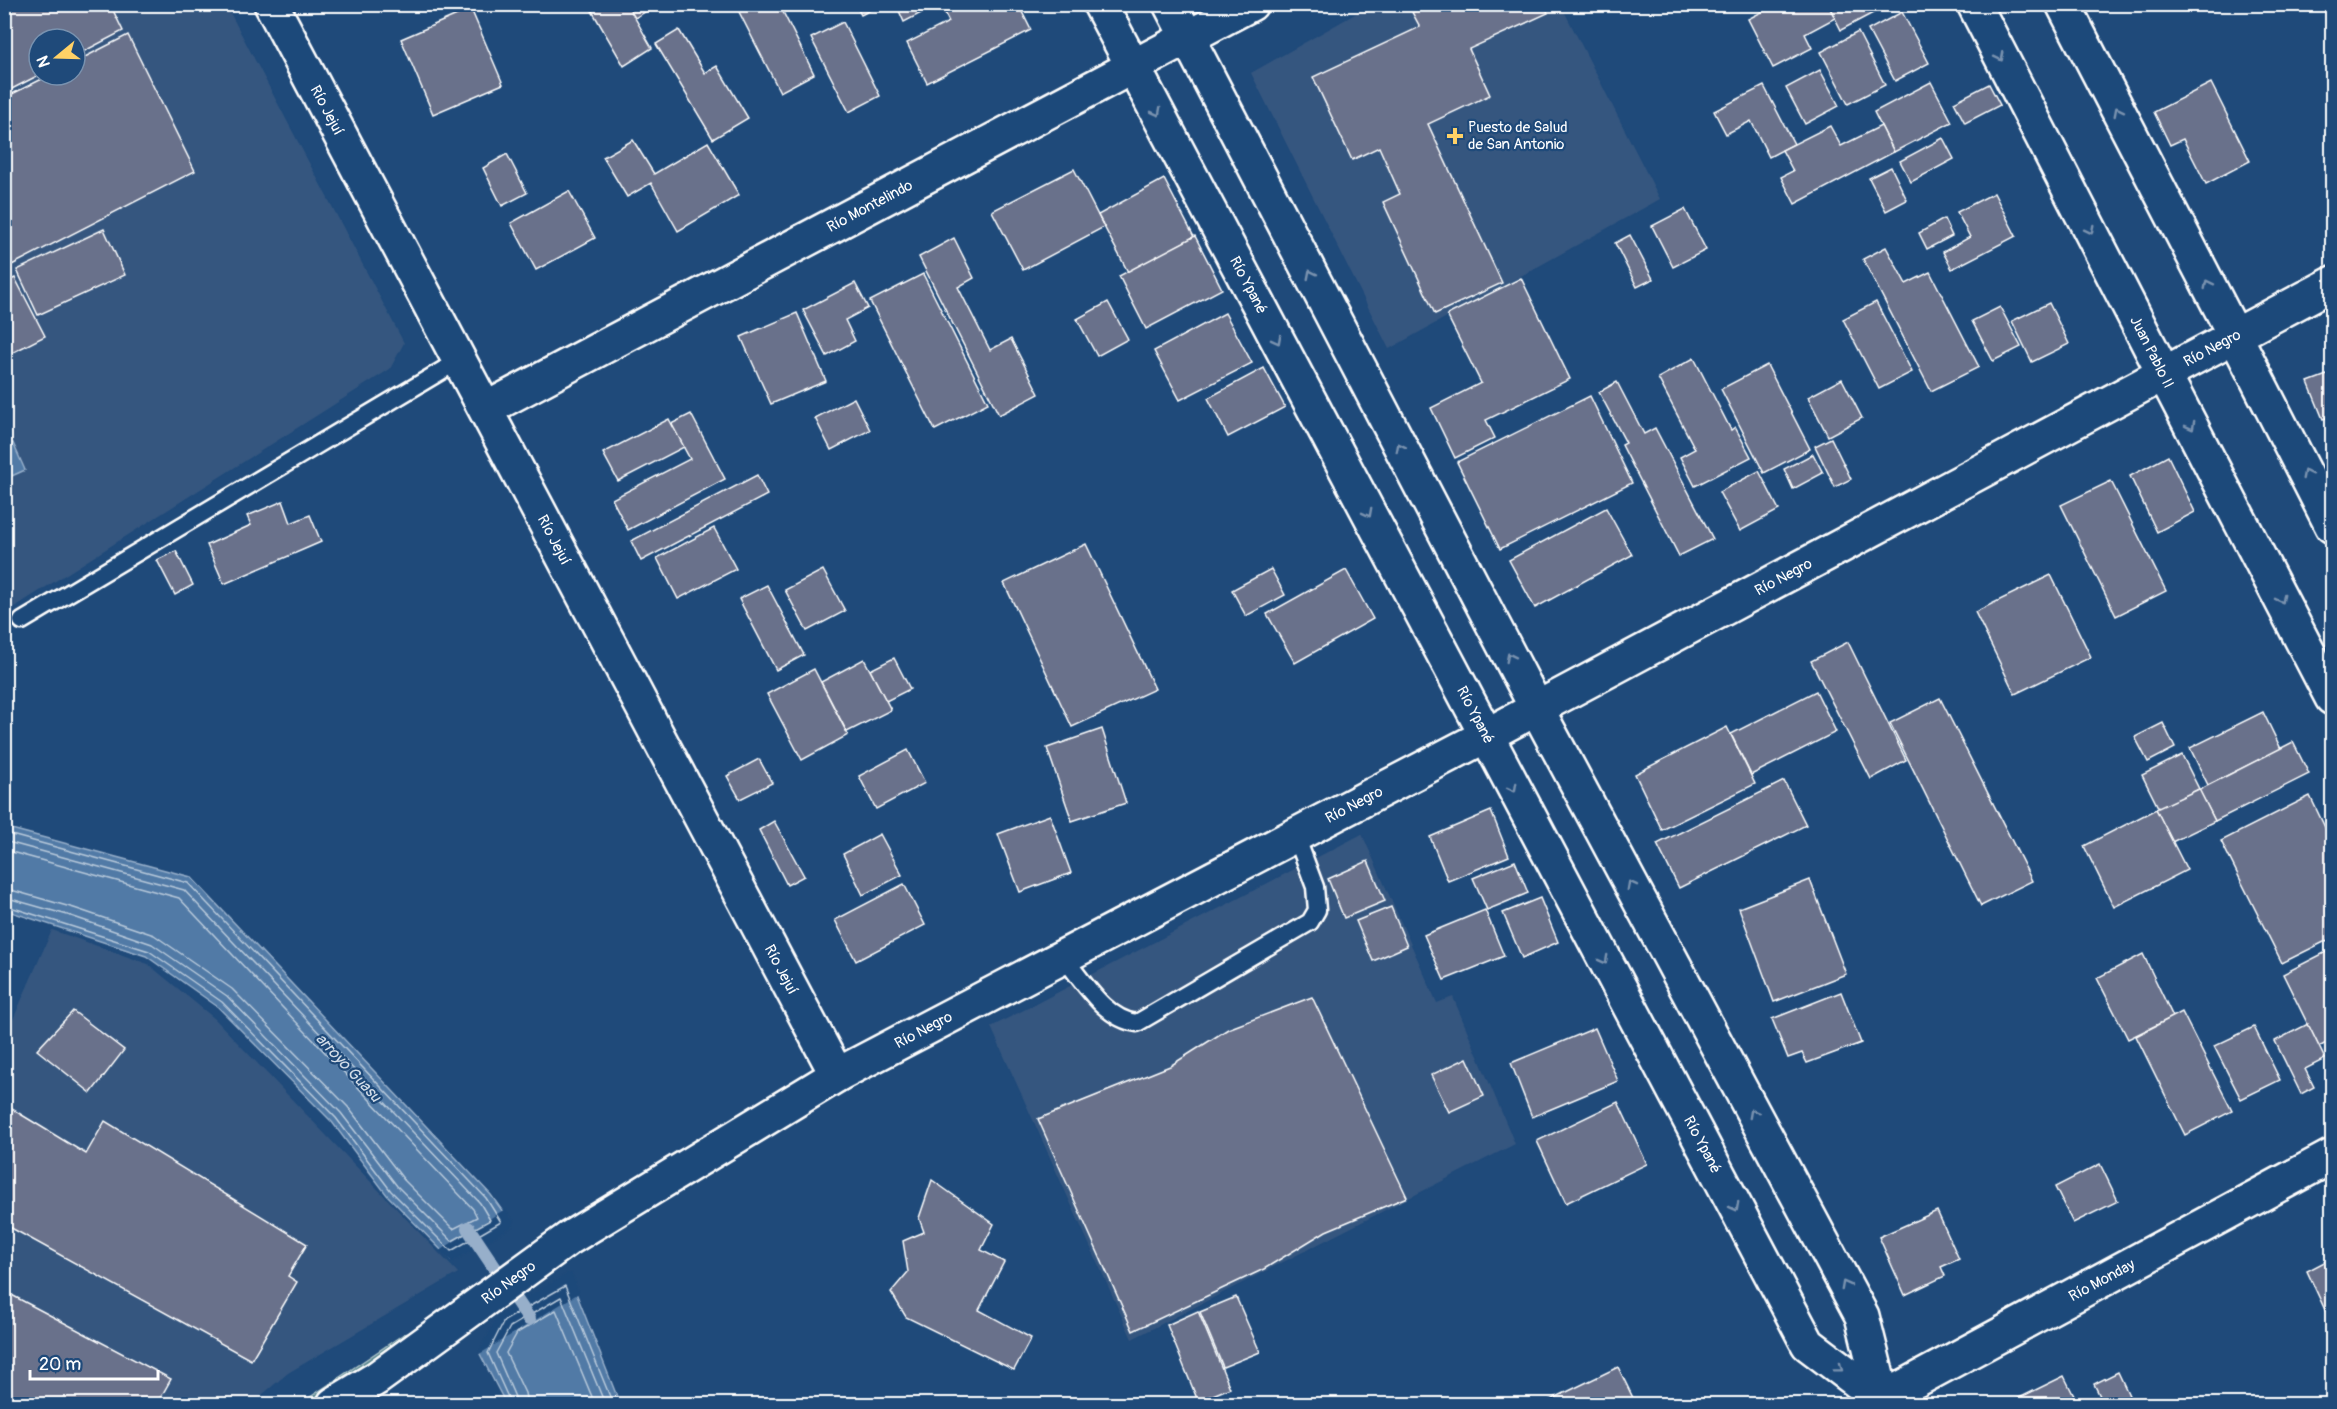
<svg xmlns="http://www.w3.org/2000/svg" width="2337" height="1409" font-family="Pangolin,sans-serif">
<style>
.built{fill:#35567f;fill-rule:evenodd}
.green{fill:#54838c;stroke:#aac1c6;stroke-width:1.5}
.water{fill:#517aa6;stroke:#97afca;stroke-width:1.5}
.pier{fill:#1f4a7a}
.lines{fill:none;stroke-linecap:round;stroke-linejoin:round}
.shore{stroke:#b9cadb;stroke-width:1.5}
.stream{stroke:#97afca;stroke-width:14}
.building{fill:#69718b;stroke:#fff;stroke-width:1.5}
.lane-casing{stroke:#fff;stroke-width:21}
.street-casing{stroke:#fff;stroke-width:38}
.secondary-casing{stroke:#fff;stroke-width:38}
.lane{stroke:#1f4a7a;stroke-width:16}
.street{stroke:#1f4a7a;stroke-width:33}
.secondary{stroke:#1f4a7a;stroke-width:33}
.oneway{stroke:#7992af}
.poi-dot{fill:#ffd166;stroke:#1f4a7a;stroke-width:2}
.labels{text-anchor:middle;stroke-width:4.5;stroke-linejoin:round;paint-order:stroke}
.street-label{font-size:15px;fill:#fff;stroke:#1f4a7a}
.poi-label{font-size:15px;fill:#fff;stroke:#1f4a7a;text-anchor:start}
.water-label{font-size:16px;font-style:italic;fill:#d4dee9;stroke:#1f4a7a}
</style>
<rect width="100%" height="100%" fill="#1f4a7a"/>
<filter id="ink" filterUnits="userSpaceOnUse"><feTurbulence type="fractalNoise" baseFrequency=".0167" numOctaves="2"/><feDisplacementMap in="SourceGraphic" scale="12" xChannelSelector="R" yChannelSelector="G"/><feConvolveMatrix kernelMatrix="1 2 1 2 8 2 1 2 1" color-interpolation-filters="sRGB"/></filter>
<g filter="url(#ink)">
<!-- built -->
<g class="built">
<path d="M 5,5 L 226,5 L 404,343 L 390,369 L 5,613 ZM 39,39 L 75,39 L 75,75 L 39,75 Z"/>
<path d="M 1371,5 L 1561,5 L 1660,199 L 1389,349 L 1251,73 Z"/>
<path d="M 1362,834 L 1437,1003 L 1453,997 L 1515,1144 L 1132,1339 L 991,1027 Z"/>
<path d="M 52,930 L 148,964 L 215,1019 L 458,1273 L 288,1373 L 251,1404 L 5,1404 L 5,1038 Z"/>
</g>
<!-- green -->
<path class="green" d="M 410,1333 L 417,1335 L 419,1350 L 372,1404 L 300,1404 L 404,1334 Z"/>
<!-- water -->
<g class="water">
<path d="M 13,443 L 25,470 L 5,479 L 5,447 Z"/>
<path d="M 4,827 L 191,877 L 491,1195 L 511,1223 L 451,1260 L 387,1195 L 332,1122 L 218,1007 L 146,956 L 5,910 Z"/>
<path d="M 569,1275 L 620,1404 L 506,1404 L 480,1354 L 499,1317 Z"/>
</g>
<!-- pier -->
<g class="pier">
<path d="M 505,1209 L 514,1222 L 513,1226 L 452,1262 L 439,1251 Z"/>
<path d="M 568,1273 L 572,1274 L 579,1293 L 478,1355 L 497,1315 Z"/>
</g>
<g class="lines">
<!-- shore -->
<g class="shore">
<path d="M 4,833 L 188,883 L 486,1198 L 501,1222 L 451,1251 L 391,1191 L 336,1118 L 222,1002 L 149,951 L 4,905"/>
<path d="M 4,841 L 184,890 L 480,1203 L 490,1220 L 452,1241 L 397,1186 L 341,1113 L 227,996 L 152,944 L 71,916 L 4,897"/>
<path d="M 4,850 L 179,898 L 473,1209 L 477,1217 L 453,1229 L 404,1180 L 348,1107 L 232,989 L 154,935 L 74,908 L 4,888"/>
<path d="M 511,1404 L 488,1353 L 504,1321 L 565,1286 L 613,1404"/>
<path d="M 518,1404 L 496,1353 L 510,1327 L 561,1297 L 605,1404"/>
<path d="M 527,1404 L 525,1393 L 506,1353 L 517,1333 L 556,1310 L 595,1404"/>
</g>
<!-- stream -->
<path class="stream" d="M 468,1228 L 529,1319"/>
</g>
<!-- building -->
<g class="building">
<path d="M 4,4 L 110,4 L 123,31 L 75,56 L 75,39 L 39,39 L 39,75 L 4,93 Z"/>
<path d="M 588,4 L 627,4 L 652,48 L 624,66 Z"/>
<path d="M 627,4 L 658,4 L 635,18 Z"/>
<path d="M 735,4 L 779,4 L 814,74 L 780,92 Z"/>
<path d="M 855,4 L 882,4 L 861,15 Z"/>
<path d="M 896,4 L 927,4 L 929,9 L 904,22 Z"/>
<path d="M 940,4 L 1018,4 L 1031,30 L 927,83 L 907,43 L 949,22 Z"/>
<path d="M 1429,4 L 1544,4 L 1548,13 L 1469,49 L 1490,95 L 1428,124 L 1502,283 L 1435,314 L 1383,202 L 1400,194 L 1379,147 L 1352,160 L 1313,77 L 1420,27 L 1412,12 Z"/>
<path d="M 1777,4 L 1828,4 L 1835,18 L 1805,34 L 1812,48 L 1773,68 L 1748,19 Z"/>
<path d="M 1828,4 L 1890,4 L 1841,30 Z"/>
<path d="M 471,9 L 503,84 L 433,114 L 401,39 Z"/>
<path d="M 1902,12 L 1929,63 L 1895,81 L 1868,30 Z"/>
<path d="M 843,22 L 880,96 L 849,112 L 811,38 Z"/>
<path d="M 679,30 L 705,73 L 717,66 L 748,118 L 713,139 L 656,44 Z"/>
<path d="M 1858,32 L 1885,85 L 1848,104 L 1821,52 Z"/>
<path d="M 128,35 L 195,171 L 4,269 L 4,98 L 50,75 L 75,75 L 75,62 Z"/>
<path d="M 1820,70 L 1839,106 L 1805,124 L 1786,88 Z"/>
<path d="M 1931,82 L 1952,122 L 1894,152 L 1874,112 Z"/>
<path d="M 2211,83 L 2250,161 L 2206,184 L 2183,139 L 2170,145 L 2154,112 Z"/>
<path d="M 1989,84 L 2000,105 L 1965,123 L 1954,102 Z"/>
<path d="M 1764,86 L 1794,144 L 1769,157 L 1751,121 L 1726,134 L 1714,111 Z"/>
<path d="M 1830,126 L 1841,146 L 1881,126 L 1894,152 L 1795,204 L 1781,177 L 1793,171 L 1782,150 Z"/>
<path d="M 1943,138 L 1954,159 L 1911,182 L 1900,161 Z"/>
<path d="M 633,140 L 654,174 L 708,142 L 739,195 L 678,231 L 651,183 L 627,197 L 603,157 Z"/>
<path d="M 507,154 L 527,193 L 502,206 L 483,168 Z"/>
<path d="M 1891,167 L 1907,200 L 1886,211 L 1869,178 Z"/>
<path d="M 1074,169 L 1104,227 L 1023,270 L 992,211 Z"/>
<path d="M 1164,179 L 1194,237 L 1128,272 L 1098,215 Z"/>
<path d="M 569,191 L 595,238 L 536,270 L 511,223 Z"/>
<path d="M 1994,193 L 2016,236 L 1952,269 L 1943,252 L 1970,237 L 1957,212 Z"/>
<path d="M 1685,209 L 1706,250 L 1673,267 L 1652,226 Z"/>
<path d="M 1944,219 L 1952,236 L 1927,249 L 1919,233 Z"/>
<path d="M 104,229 L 125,275 L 38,315 L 17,270 Z"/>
<path d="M 1630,235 L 1653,279 L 1637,287 L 1615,243 Z"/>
<path d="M 1195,236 L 1222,289 L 1146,329 L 1119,276 Z"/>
<path d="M 954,238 L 974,278 L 958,287 L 990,350 L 1011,339 L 1039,394 L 999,415 L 919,257 Z"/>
<path d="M 1886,247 L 1906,284 L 1930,272 L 1979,367 L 1931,391 L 1863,259 Z"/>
<path d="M 923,274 L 988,403 L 935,430 L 870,301 Z"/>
<path d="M 15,278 L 45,336 L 4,357 L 4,283 Z"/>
<path d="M 1521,278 L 1570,379 L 1486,420 L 1495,438 L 1455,458 L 1431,408 L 1481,383 L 1447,315 Z"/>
<path d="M 855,283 L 868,308 L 845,320 L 855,341 L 827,356 L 803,310 Z"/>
<path d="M 1108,302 L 1128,339 L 1097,356 L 1077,319 Z"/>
<path d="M 1876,302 L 1912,372 L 1879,389 L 1843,319 Z"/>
<path d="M 2049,303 L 2069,344 L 2032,362 L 2012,321 Z"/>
<path d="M 2000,307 L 2021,347 L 1993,361 L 1972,321 Z"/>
<path d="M 797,313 L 826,381 L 771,404 L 741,337 Z"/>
<path d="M 1225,313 L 1252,363 L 1180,400 L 1154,351 Z"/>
<path d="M 1694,358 L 1731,430 L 1735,427 L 1751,457 L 1695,486 L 1680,457 L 1695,449 L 1658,378 Z"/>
<path d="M 1767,365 L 1810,449 L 1764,473 L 1721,389 Z"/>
<path d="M 1264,368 L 1285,407 L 1228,437 L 1208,398 Z"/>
<path d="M 2332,373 L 2332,416 L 2323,419 L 2308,382 Z"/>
<path d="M 1842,379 L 1862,418 L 1828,436 L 1808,397 Z"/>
<path d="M 1617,382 L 1644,434 L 1655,428 L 1713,539 L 1679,556 L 1622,445 L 1626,443 L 1599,392 Z"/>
<path d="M 1590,396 L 1632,483 L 1500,549 L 1457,462 Z"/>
<path d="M 854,398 L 870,430 L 831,450 L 815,418 Z"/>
<path d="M 691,414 L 725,479 L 628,530 L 612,499 L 690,459 L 671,424 Z"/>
<path d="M 669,419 L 684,447 L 618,481 L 603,453 Z"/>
<path d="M 1831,438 L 1851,479 L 1835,487 L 1815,446 Z"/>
<path d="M 1813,454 L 1823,473 L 1793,489 L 1784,469 Z"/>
<path d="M 2168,456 L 2195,512 L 2157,532 L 2130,476 Z"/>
<path d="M 1759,471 L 1779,510 L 1740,531 L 1719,492 Z"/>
<path d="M 757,475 L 767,495 L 641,561 L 631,541 Z"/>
<path d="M 2111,481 L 2166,591 L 2116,616 L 2061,505 Z"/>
<path d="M 283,501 L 291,523 L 310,515 L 321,542 L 224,584 L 207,545 L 251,525 L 247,516 Z"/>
<path d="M 1606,508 L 1632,555 L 1535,608 L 1509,560 Z"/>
<path d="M 714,528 L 736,569 L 678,599 L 657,558 Z"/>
<path d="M 1086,544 L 1155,689 L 1072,727 L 1004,583 Z"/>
<path d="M 176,551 L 193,585 L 175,595 L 157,560 Z"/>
<path d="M 1271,569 L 1285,595 L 1246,616 L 1232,590 Z"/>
<path d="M 823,570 L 845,611 L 807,631 L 785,590 Z"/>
<path d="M 1346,570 L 1373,619 L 1295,663 L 1267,614 Z"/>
<path d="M 2051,575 L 2091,657 L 2015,694 L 1975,612 Z"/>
<path d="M 767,585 L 804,655 L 776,670 L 739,599 Z"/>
<path d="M 1848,642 L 1906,760 L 1871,779 L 1811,661 Z"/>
<path d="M 894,658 L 910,689 L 886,701 L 870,670 Z"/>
<path d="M 864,659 L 891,710 L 847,732 L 821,682 Z"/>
<path d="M 814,669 L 848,735 L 802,760 L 767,694 Z"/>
<path d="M 1816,691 L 1836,732 L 1751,775 L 1731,734 Z"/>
<path d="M 1940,698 L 2032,881 L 1981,906 L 1890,723 Z"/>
<path d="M 2263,712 L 2281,749 L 2208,785 L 2190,748 Z"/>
<path d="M 2163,723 L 2175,748 L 2148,762 L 2135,737 Z"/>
<path d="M 1727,727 L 1755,784 L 1662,830 L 1635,774 Z"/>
<path d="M 1102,729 L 1126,803 L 1072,821 L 1047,748 Z"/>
<path d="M 2293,742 L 2309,774 L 2215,821 L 2199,790 Z"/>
<path d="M 908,750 L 925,783 L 876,809 L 859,776 Z"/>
<path d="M 2182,755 L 2199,789 L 2159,809 L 2142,775 Z"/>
<path d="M 759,759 L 772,783 L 740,799 L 727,776 Z"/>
<path d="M 1784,781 L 1806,825 L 1679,888 L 1657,844 Z"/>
<path d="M 2199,789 L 2215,821 L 2172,842 L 2156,809 Z"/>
<path d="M 2310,796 L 2332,842 L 2332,938 L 2282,963 L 2221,841 Z"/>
<path d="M 2156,809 L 2187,870 L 2114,907 L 2084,846 Z"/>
<path d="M 1491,811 L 1509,856 L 1448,881 L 1430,837 Z"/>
<path d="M 1050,815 L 1071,873 L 1020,892 L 998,834 Z"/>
<path d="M 774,821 L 804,876 L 787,885 L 759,830 Z"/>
<path d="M 880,834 L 902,875 L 863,895 L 843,854 Z"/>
<path d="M 1368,861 L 1385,901 L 1344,918 L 1328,879 Z"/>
<path d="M 1515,861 L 1528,893 L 1487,910 L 1473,878 Z"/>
<path d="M 1810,880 L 1846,974 L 1774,1002 L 1739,908 Z"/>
<path d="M 904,884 L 925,925 L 856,961 L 835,920 Z"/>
<path d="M 1540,898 L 1558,942 L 1522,958 L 1503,913 Z"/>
<path d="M 1391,907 L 1407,946 L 1373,961 L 1356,921 Z"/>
<path d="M 1485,910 L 1504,956 L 1444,980 L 1424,935 Z"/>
<path d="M 2332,949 L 2332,1040 L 2319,1047 L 2283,974 Z"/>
<path d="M 2143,954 L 2173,1017 L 2128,1039 L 2097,978 Z"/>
<path d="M 1841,992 L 1861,1043 L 1807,1063 L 1802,1053 L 1788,1058 L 1772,1019 Z"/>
<path d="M 1312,997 L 1407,1197 L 1326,1231 L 1264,1269 L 1133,1331 L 1038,1119 L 1170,1066 L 1228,1029 Z"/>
<path d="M 73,1011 L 124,1050 L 91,1093 L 37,1050 Z"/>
<path d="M 2182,1012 L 2232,1111 L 2185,1135 L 2136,1036 Z"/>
<path d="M 2308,1024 L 2325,1059 L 2305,1069 L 2314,1087 L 2301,1094 L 2275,1041 Z"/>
<path d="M 2254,1027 L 2280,1080 L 2241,1099 L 2214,1046 Z"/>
<path d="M 1595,1028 L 1618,1081 L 1532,1117 L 1511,1063 Z"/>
<path d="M 1467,1058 L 1484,1096 L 1449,1112 L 1431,1075 Z"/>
<path d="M 1618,1102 L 1647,1164 L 1566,1203 L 1537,1141 Z"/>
<path d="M 12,1109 L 86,1154 L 105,1121 L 307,1244 L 288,1276 L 297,1282 L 251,1360 L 4,1224 L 4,1125 Z"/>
<path d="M 2100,1164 L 2118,1201 L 2073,1223 L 2055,1187 Z"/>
<path d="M 932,1180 L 994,1224 L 981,1250 L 1004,1262 L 979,1310 L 1031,1338 L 1014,1370 L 906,1317 L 891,1292 L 908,1272 L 903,1241 L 924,1232 L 919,1218 Z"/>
<path d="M 1937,1211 L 1959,1259 L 1941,1267 L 1945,1276 L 1905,1295 L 1879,1237 Z"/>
<path d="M 2332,1258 L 2332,1325 L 2307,1271 Z"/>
<path d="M 4,1291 L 171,1379 L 157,1404 L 4,1404 Z"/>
<path d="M 1236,1297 L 1260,1352 L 1223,1367 L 1200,1312 Z"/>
<path d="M 1198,1311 L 1230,1388 L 1198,1401 L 1167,1325 Z"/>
<path d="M 1618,1367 L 1636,1404 L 1542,1404 Z"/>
<path d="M 2118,1372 L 2133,1404 L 2104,1404 L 2094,1384 Z"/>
<path d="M 2064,1376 L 2078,1404 L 2020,1404 L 2017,1399 Z"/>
</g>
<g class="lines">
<!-- lane casing -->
<g class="lane-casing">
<g id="lane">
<path d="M 22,621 L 458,361"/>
<path d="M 1063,957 C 1083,980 1105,1020 1137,1023 L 1310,922 L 1317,910 L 1315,887 L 1296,836"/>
</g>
</g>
<!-- street casing -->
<g class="street-casing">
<g id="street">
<path id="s1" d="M 271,4 L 837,1075"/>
<path id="s2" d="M 1100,4 L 1808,1344 L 1882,1400"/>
<path d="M 1170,4 L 1537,709 L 1862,1316 L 1884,1404"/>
<path d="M 2235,336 L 2332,526"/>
<path d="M 2164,374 L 2332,698"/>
<path id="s3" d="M 486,409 L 1251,4"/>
<path id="s4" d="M 1872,1404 L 2332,1156"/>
</g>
</g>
<!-- secondary casing -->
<g class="secondary-casing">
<g id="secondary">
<path d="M 1974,4 L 2164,374"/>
<path d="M 2063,4 L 2235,336"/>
<path id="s5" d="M 334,1404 L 377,1378 L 568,1239 L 837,1075 L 1485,736 L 2332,284"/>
</g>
</g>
<!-- lane -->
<use href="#lane" class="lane"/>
<!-- street -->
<use href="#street" class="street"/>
<!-- secondary -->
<use href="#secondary" class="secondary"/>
</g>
<!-- one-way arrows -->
<defs><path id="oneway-chevron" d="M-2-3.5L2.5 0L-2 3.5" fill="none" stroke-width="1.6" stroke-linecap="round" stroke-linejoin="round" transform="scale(1.5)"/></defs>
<g class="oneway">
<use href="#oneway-chevron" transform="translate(2000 57) rotate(63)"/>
<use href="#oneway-chevron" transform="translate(2118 111) rotate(-117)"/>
<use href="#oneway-chevron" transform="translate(1157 112) rotate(62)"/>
<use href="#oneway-chevron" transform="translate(2090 230) rotate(63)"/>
<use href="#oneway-chevron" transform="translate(1311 274) rotate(-117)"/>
<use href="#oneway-chevron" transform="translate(2208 284) rotate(-117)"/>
<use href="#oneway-chevron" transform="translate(1277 340) rotate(62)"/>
<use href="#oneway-chevron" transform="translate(2191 426) rotate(62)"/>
<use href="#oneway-chevron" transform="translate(1400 447) rotate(-117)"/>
<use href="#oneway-chevron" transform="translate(2306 474) rotate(-117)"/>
<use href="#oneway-chevron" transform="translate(1368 513) rotate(62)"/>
<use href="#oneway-chevron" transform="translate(2281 599) rotate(62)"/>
<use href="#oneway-chevron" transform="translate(1510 657) rotate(-117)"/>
<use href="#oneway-chevron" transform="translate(1513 788) rotate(62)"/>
<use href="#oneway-chevron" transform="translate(1631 885) rotate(-118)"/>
<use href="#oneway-chevron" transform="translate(1604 960) rotate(62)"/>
<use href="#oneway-chevron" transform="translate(1753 1113) rotate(-118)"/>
<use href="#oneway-chevron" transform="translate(1735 1207) rotate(62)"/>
<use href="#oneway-chevron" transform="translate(1845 1285) rotate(-118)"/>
<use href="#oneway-chevron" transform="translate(1839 1368) rotate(37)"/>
</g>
</g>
<!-- markers -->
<path class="poi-dot" d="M1452 127h6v6h6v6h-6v6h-6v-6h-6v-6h6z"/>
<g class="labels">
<!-- street labels -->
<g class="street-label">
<text dy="5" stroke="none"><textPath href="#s1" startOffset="120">Río Jejuí</textPath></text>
<text dy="5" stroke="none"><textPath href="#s3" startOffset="434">Río Montelindo</textPath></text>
<text dy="5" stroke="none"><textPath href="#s2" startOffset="318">Río Ypané</textPath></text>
<text dy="5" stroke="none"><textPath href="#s5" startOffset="2157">Río Negro</textPath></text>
<text transform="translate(2152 352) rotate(63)" y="5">Juan Pablo II</text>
<text dy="5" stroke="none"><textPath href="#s1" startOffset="606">Río Jejuí</textPath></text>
<text dy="5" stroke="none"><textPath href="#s5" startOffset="1671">Río Negro</textPath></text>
<text dy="5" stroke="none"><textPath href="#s2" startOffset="804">Río Ypané</textPath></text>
<text dy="5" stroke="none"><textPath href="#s5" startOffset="1185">Río Negro</textPath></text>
<text dy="5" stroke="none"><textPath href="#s1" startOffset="1092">Río Jejuí</textPath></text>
<text dy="5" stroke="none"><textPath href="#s5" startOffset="699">Río Negro</textPath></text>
<text dy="5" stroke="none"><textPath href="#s2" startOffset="1290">Río Ypané</textPath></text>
<text dy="5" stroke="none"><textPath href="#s4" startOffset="261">Río Monday</textPath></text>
<text dy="5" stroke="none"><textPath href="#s5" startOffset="213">Río Negro</textPath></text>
</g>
<!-- poi labels -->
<g class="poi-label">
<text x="1468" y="132">Puesto de Salud<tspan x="1468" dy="17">de San Antonio</tspan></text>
</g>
<!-- water labels -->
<g class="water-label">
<text transform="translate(349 1067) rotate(47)" y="6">arroyo Guasu</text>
</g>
</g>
<!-- margin -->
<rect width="2337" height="1409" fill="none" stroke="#1f4a7a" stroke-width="24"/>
<rect x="12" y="12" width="2313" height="1385" fill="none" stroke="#fff" stroke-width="2" filter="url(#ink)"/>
<!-- north arrow -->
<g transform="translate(57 57) rotate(251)"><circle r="28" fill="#1f4a7a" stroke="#7992af" stroke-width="1.5"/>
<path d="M0-4.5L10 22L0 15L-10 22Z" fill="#ffd166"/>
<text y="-9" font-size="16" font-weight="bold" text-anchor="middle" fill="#ffffff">N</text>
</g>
<!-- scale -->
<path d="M30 1370v9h128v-9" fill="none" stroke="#ffffff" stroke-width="3"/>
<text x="39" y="1370" font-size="18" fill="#ffffff" stroke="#1f4a7a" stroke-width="4.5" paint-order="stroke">20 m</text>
</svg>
